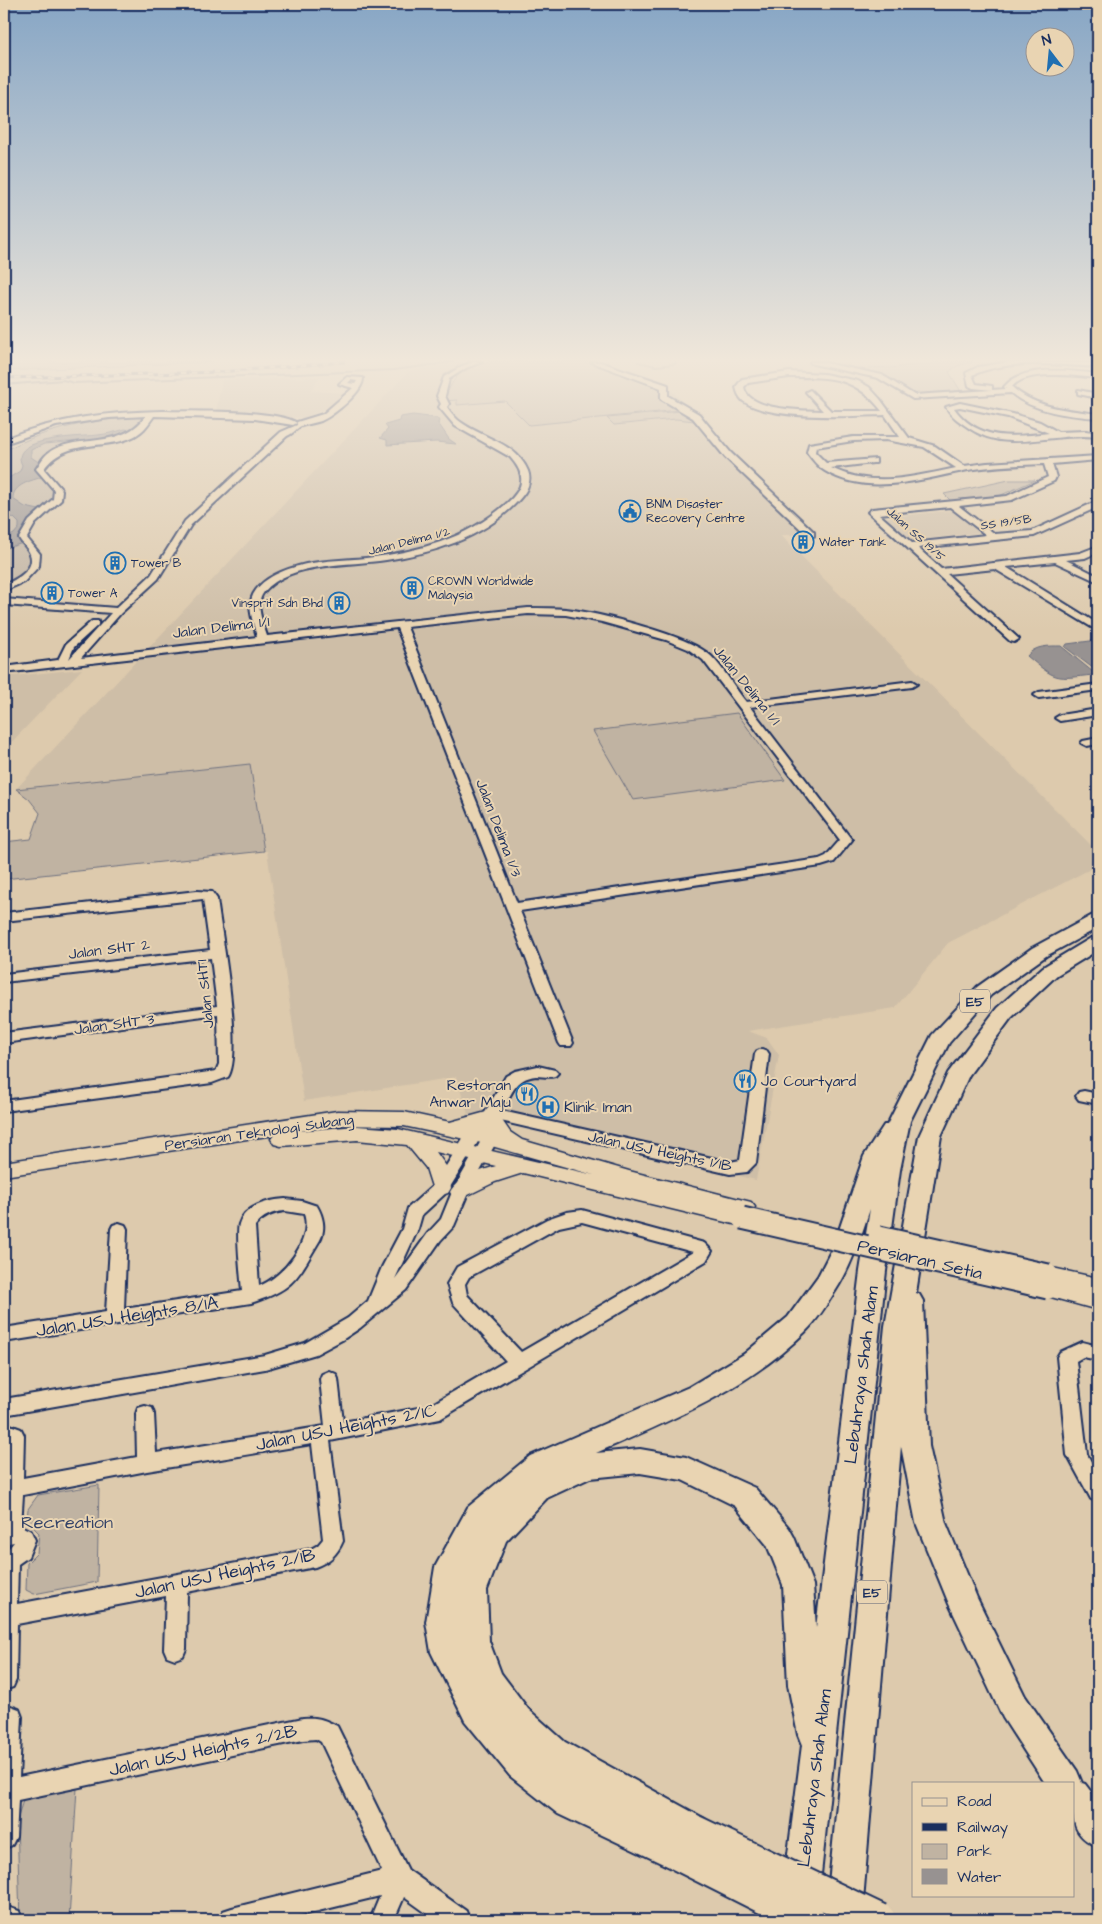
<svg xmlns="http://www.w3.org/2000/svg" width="1102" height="1924" font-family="'Architects Daughter',sans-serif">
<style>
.built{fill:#cebea7}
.green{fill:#c0b3a2;stroke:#6e7180}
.water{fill:#979291;stroke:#656a7d}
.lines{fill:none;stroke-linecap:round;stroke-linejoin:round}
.stream{stroke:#656a7d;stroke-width:2}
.minor-casing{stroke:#1b2f5e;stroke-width:4}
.major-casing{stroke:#1b2f5e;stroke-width:3}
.highway-casing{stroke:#1b2f5e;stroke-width:4}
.minor{fill:#e9d4b2;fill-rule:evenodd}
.major{fill:#e9d4b2;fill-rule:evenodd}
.highway{fill:#e9d4b2;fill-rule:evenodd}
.rail-casing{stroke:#1b2f5e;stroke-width:3}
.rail{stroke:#e9d4b2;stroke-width:2;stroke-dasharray:5.5;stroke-linecap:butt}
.major-bridge-casing{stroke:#1b2f5e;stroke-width:25;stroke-linecap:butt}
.highway-bridge-casing{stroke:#1b2f5e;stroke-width:36;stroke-linecap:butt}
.major-bridge{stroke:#e9d4b2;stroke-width:21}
.highway-bridge{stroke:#e9d4b2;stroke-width:32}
.labels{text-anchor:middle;stroke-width:4;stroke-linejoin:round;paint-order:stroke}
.far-poi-label{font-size:12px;fill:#1b2f5e;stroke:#e9d4b2;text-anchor:start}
.far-street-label{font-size:12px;fill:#1b2f5e;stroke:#e9d4b2}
.shield{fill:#e9d4b2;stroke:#596077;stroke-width:1}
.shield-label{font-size:14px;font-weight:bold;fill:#1b2f5e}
.street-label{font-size:15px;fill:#1b2f5e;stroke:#e9d4b2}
.poi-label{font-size:15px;fill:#1b2f5e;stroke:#e9d4b2;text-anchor:start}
.near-street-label{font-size:18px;fill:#1b2f5e;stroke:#e9d4b2}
.near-park-label{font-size:18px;fill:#344368;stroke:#e9d4b2}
</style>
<rect width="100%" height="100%" fill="#ddcaad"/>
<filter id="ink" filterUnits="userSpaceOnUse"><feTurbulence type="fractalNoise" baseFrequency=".02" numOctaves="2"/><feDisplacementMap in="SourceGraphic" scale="10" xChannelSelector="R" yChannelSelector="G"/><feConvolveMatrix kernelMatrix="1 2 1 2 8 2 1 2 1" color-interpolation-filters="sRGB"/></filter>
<g filter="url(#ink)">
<!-- built -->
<g class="built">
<path d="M 470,362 L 597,362 L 669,388 L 816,534 L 782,535 L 787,542 L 1098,852 L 1098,865 L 948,943 L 895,1008 L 748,1031 L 767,1038 L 779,1055 L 756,1180 L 468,1114 L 456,1077 L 304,1101 L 267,851 L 264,851 L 250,764 L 16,789 L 409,371 Z"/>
<path d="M 319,377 L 311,391 L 345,393 L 327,408 L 304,418 L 216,412 L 222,380 Z"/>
<path d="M 956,510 L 984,532 L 907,541 L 882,518 Z"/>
<path d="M 82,669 L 4,750 L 4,677 Z"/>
</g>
<!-- green -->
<g class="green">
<path d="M 4,362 L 212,362 L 4,371 Z"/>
<path d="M 489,362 L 589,362 L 661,387 L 659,396 L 679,410 L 529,425 L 505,401 L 457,405 L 457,400 L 444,401 C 454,374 462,369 489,362 Z"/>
<path d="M 945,362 L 972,362 L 957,366 L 949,372 L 962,393 L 916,396 L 891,381 L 865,371 L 871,367 L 890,368 Z"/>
<path d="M 681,411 L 695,421 L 676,419 L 614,425 L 607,418 Z"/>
<path d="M 140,417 L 147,418 L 137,431 L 50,455 L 40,463 L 38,468 L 46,483 L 55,492 L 54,498 L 36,516 L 23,543 C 40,569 27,575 4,587 L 4,451 C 46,428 93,420 140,417 Z"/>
<path d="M 1009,480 L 1035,480 L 999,496 L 952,502 L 944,494 Z"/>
<path d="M 737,713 L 785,780 L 633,800 L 593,731 Z"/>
<path d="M 250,764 L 264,851 L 4,879 L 4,842 L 31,839 L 40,813 L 29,799 L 16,789 Z"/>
<path d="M 99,1485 L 97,1582 L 34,1594 L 26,1590 L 27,1563 L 37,1553 L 39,1533 L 27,1521 L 28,1509 L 38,1495 Z"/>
<path d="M 77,1788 L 69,1920 L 20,1920 L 17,1821 L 23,1800 Z"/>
</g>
<!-- water -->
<g class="water">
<path d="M 413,415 L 437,418 L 439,421 L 438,423 L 449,439 L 456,444 L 436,442 L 387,445 L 387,440 L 380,438 L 388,429 L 385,425 L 399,421 L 400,417 Z"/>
<path d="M 125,429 L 136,431 L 102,439 L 44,444 L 31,450 L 31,457 L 40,463 L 38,468 L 43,477 C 32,480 12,485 13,499 L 25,507 L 44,511 L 36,516 L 23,543 L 4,549 L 4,539 L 14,534 L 19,528 L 19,523 L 14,518 L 4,514 L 4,481 L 20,471 L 22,465 C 7,436 84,437 98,435 C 107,434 116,432 125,429 Z"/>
<path d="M 1098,640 L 1098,672 L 1065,647 L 1067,644 Z"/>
<path d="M 1061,646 L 1093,672 L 1093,675 C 1055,679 1057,681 1027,656 C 1035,645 1049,646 1061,646 Z"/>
</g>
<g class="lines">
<!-- stream -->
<g class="stream">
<path d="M 638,362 L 656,366 L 675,364 L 675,362"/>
<path d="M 4,385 L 63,380 L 74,383 L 394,370 L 453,362"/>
</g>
<!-- minor casing -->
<g class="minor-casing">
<g id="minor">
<path d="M 473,362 L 482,362 L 466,368 L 449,379 L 445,396 L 449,404 L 447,407 C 451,413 456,419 462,423 C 485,439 516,443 528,471 C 533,484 524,495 515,504 C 481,539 433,553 386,560 C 350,566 290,561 264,592 C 254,604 263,623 267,636 L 528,608 C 541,608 554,608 566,609 C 598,613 689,635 711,656 C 724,669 734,687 746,702 L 912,681 L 917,684 L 912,687 L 750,707 L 852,840 L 834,862 L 821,866 L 520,911 L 573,1043 L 571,1046 L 561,1046 L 559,1043 L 397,628 L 4,673 L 4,667 L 58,660 L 66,644 L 92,621 L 98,621 L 98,625 L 74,647 L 69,659 L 111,613 L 4,605 L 4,599 L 116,608 L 151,575 L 185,521 L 281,432 L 297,425 L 297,422 L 323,414 L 353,388 L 339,384 L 347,377 L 363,378 C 364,391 334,415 321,421 C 315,423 308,424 301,426 C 298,427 293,434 287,436 L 191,525 L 158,579 L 121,613 L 81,658 L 257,637 C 253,621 245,604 256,590 C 267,575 289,568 306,564 C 326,560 346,560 366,558 C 417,552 467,539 506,504 C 524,488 527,476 510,457 L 455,426 L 439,407 L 441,404 L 437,396 L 444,377 L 462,366 ZM 351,380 L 357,381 L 355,384 L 348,383 ZM 528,614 L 566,615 L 602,622 L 666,640 L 688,649 L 703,660 L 840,840 L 826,856 L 819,859 L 517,903 L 407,627 Z"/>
<path d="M 591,362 L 600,362 L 668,385 L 668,396 L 699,414 L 731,453 L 814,532 L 814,536 L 808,536 L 725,457 L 693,418 L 661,399 L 661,388 Z"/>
<path d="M 810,362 L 821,362 L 882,375 L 914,395 L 1006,389 L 1004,387 C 1022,364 1072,371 1098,374 L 1098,378 C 1077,376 1026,369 1012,387 C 1035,408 1068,410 1098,414 L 1098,418 C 1070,416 1033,412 1011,393 L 913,399 L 878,378 L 813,364 Z"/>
<path d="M 1008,362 L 1098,363 L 1098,367 C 1057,365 1011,358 972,375 L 976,384 L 992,386 L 992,390 L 973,388 L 969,386 L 966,373 L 978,367 Z"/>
<path d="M 789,372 L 824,374 L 858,381 L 869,387 L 880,399 L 909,438 L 935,446 L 964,466 L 987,463 L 1098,456 L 1098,460 L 1052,464 L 1056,477 L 1054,481 L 1012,500 L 959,506 L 995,534 L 1032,531 L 1095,502 L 1098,502 L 1098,507 L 1034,536 L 918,548 L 941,569 L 1080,553 L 1098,546 L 1098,552 L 1085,558 L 1066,560 L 1098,576 L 1098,582 L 1055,562 L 1006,567 L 1098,624 L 1098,631 L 995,569 L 947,574 L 1019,639 L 1014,642 L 1010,641 L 868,512 L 872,509 L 1007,496 L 1048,477 L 1044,464 C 1019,465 993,466 968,470 C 923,479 868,497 825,471 C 818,467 812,459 807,452 L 809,444 L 853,437 L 900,437 L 885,415 C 851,416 770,421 743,401 C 739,397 737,392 736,387 L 742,379 ZM 789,377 C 829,377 855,376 882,411 L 831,411 L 810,390 L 806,392 L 823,411 C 803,410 748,411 744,387 L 748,383 ZM 886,440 L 924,447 L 956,468 C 912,477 873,488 831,468 L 873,463 L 876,463 L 876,459 L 826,463 L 815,452 L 816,447 L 853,441 ZM 950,507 L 986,535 L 912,543 L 879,514 Z"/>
<path d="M 1078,390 L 1098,394 L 1098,398 L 1078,394 Z"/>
<path d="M 960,403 L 1013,414 L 1040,422 L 1058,432 L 1086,431 L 1098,433 L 1098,437 C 1055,431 1008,455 969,428 C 960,422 952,417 946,407 ZM 960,407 L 1008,417 L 1049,433 C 1014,437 978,442 954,408 Z"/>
<path d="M 163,411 C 191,412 277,409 297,423 L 293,425 L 255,419 L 154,416 C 151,420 148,425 144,429 C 118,455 69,433 44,469 L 62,490 L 61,500 L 35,524 L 27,538 L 40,554 L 39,566 L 24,582 L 4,591 L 4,585 C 15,580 36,570 30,554 C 28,548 22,544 19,538 L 29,521 L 53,499 L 54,490 L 36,469 C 39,465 41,460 45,456 C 70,431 119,453 146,416 L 109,418 L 56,426 L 4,444 L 4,439 C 56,418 108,412 163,411 Z"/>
<path d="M 1098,684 L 1098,690 L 1039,698 L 1034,695 L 1039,692 Z"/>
<path d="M 1098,709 L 1098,715 L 1060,721 L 1055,718 L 1060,715 Z"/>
<path d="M 1098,738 L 1098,744 L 1087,746 L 1081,743 L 1083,741 Z"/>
<path d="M 197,891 L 212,892 L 217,899 C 221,932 244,1053 228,1077 L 212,1083 L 4,1111 L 4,1101 L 216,1071 L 219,1064 L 218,1014 L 4,1043 L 4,1033 L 217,1006 L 211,958 L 4,982 L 4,974 L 210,950 L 203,899 L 4,921 L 4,913 Z"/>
<path d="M 762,1049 L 767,1051 L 769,1054 L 756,1163 L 747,1172 L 730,1174 L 496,1120 L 493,1127 L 498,1139 L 468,1193 L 454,1226 L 440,1241 L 406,1290 L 360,1328 L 342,1340 L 316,1354 L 265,1369 L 4,1415 L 4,1399 L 265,1355 L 305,1343 L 348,1318 L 368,1301 L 382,1267 L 402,1229 L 408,1208 L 435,1184 L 468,1130 L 479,1123 L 506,1076 L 515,1071 L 538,1066 L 555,1070 L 558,1073 L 555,1076 C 548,1078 543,1076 536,1076 C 515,1078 511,1095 502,1111 L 730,1162 L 740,1160 L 755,1054 L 757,1051 ZM 481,1137 L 482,1139 L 452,1192 L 441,1219 L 428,1233 L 395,1279 L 418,1229 L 422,1215 L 447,1192 Z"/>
<path d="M 1084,1091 L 1098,1094 L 1098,1104 L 1079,1100 L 1076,1096 L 1079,1092 Z"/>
<path d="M 285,1199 L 302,1201 L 317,1206 C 323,1216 326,1229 320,1240 C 297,1278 295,1289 251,1303 L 4,1342 L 4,1328 L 106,1312 L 111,1229 L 113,1225 L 119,1223 L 125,1225 L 127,1229 L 124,1309 L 242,1291 C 241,1278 236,1234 239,1224 C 244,1206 269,1200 285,1199 ZM 285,1211 L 304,1214 C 313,1240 283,1277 259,1286 L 255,1226 C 263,1216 272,1212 285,1211 Z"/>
<path d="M 582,1210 L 704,1243 L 712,1251 L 706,1261 L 440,1419 L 330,1441 L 343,1541 C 337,1555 329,1562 315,1567 L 187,1592 L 186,1649 L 183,1656 L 175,1659 L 167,1656 L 164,1649 L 166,1596 L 17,1624 L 16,1680 L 13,1687 L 4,1690 L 4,1549 L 9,1548 L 14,1542 L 4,1544 L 5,1441 L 4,1441 L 4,1425 L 10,1425 L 21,1429 L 24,1435 L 23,1478 L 137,1457 L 136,1414 L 138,1408 L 145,1406 L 152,1408 L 154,1414 L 156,1453 L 325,1426 L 320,1379 L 322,1374 L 329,1371 L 336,1374 L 338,1379 L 343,1422 L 429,1406 L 506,1361 L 453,1303 L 447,1284 L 457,1267 L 547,1219 L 567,1212 ZM 582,1222 L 693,1252 L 521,1352 L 467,1295 L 465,1284 L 469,1277 L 559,1227 ZM 312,1444 L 323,1539 L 318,1545 L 311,1549 L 17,1604 L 18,1564 L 28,1557 L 35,1540 L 31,1531 L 21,1526 L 23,1495 L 147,1471 Z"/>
<path d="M 1082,1342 L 1098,1346 L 1098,1360 L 1083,1357 L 1076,1361 L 1087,1454 L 1098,1475 L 1098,1502 L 1091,1499 L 1067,1455 L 1057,1357 L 1060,1352 Z"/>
<path d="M 11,1706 L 19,1709 L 22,1717 L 19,1777 L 303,1718 C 318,1717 323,1719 337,1726 L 408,1870 L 466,1911 L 469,1920 L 436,1920 L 404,1897 L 394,1920 L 370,1920 L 380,1896 L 281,1920 L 220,1920 L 223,1911 L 232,1908 L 382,1871 L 321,1742 L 316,1739 L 303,1740 L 18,1800 L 16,1837 L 12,1845 L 4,1849 L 4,1709 Z"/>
<path d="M 4,1906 L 19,1911 L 22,1920 L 4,1920 Z"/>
</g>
</g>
<!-- major casing -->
<g class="major-casing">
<g id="major">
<path d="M 337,1111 L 404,1112 L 450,1122 L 490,1111 L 497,1113 L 510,1132 L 522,1140 L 629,1171 L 751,1202 L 755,1207 L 750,1213 L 753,1218 L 750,1223 L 742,1226 L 523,1173 L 495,1182 L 460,1199 L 453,1197 L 450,1192 C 458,1177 480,1171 496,1166 L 436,1152 L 446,1166 L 451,1188 L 448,1193 L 441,1195 L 434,1193 L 426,1168 L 407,1145 L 357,1140 L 281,1146 L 274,1144 L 271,1139 L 274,1135 L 4,1176 L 4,1162 ZM 337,1125 L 404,1126 L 474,1141 L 594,1175 L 398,1129 L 357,1126 L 298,1131 ZM 485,1126 L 489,1131 L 478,1128 Z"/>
<path d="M 1048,1267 L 1098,1278 L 1098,1310 L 1040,1294 L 1037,1288 L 1042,1281 L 1037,1275 L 1040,1269 Z"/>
</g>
</g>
<!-- highway casing -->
<g class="highway-casing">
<g id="highway">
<path d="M 1098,914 L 1098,928 L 1046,956 L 991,995 L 949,1043 L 910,1121 L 900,1170 L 886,1271 L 819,1893 L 814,1906 L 801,1911 L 788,1906 L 783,1893 L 802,1745 L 798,1735 L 788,1685 L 783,1585 L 767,1545 L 735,1506 L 682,1480 L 640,1473 L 590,1478 L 547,1498 L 506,1541 L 487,1590 L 489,1641 L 501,1673 L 528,1709 L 565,1742 L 705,1819 L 710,1831 L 705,1843 L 694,1848 L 697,1855 L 692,1867 L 680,1872 L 558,1814 L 510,1776 L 465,1721 L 431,1652 L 426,1622 L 435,1567 L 468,1507 L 530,1456 L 689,1387 L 744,1354 L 788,1317 L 818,1276 L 834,1245 L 864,1156 L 884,1125 L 887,1125 L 932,1035 L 977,987 L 1032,948 L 1091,916 ZM 870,1209 L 860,1271 L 816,1628 L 813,1585 L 794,1537 L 789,1528 L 755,1488 L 686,1457 L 640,1449 L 596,1453 C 671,1420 745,1391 805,1332 C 817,1321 827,1304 836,1290 C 852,1265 861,1236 870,1209 Z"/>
<path d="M 1098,936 L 1098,950 L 1057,975 L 1011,1018 L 969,1075 L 941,1136 L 916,1293 L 919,1294 L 923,1301 L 929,1446 L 946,1523 L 977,1598 L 1025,1696 L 1077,1771 L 1082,1783 L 1085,1784 L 1098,1801 L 1098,1846 C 1067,1835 1073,1810 1073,1783 L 1045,1783 L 1003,1718 L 949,1604 L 916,1523 L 901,1446 L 862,1913 L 859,1920 L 829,1920 L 826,1913 L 885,1326 L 919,1136 L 948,1073 L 997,1008 L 1043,967 L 1091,938 Z"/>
</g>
</g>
<!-- minor -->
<use href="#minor" class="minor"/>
<!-- major -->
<use href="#major" class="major"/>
<!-- highway -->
<use href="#highway" class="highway"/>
<!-- rail casing -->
<g class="rail-casing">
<path id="rail" d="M 4,378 L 219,372 L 344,362"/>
</g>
<!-- rail -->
<use href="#rail" class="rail"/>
<!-- major-bridge casing -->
<g class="major-bridge-casing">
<g id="major-bridge">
<path d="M 742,1218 L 1048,1288"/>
<path d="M 879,1237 L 1048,1275"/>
</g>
</g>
<!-- highway-bridge casing -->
<g class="highway-bridge-casing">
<g id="highway-bridge">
<path d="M 693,1831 L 879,1920"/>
<path d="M 680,1855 L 809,1920"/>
</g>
</g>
<!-- major-bridge -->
<use href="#major-bridge" class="major-bridge"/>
<!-- highway-bridge -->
<use href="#highway-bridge" class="highway-bridge"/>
</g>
</g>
<!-- sky -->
<linearGradient id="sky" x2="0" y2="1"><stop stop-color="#87a6c5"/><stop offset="0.57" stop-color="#f0e7da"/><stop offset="1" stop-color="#f0e7da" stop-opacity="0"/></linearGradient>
<rect width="1102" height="631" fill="url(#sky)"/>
<!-- icons -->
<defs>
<g id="civic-ring" transform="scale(1.125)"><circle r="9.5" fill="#e9d4b2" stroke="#1f6fb2" stroke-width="1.5"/><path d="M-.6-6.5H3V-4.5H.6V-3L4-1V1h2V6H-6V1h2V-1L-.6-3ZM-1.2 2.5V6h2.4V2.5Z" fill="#1f6fb2"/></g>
<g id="building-ring" transform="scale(1.125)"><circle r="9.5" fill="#e9d4b2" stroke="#1f6fb2" stroke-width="1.5"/><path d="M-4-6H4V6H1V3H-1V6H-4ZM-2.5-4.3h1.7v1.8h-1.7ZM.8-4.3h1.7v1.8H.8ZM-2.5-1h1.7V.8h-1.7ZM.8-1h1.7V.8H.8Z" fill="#1f6fb2"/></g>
<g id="restaurant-ring" transform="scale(1.125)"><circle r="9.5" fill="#e9d4b2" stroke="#1f6fb2" stroke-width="1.5"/><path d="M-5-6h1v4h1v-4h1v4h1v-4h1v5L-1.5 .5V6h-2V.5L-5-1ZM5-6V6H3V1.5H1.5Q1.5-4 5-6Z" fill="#1f6fb2"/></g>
<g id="hospital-ring" transform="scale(1.125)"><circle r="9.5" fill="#e9d4b2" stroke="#1f6fb2" stroke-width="1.5"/><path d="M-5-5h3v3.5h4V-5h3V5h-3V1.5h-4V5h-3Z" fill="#1f6fb2"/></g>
</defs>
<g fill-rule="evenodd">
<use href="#civic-ring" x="630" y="511"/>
<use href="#building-ring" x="803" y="542"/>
<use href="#building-ring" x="115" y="563"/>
<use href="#building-ring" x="412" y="588"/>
<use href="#building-ring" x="52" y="593"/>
<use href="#building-ring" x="339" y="603"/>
<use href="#restaurant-ring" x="745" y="1081"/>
<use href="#restaurant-ring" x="527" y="1094"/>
<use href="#hospital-ring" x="548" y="1107"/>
</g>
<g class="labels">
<!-- far-poi labels -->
<g class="far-poi-label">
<text x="646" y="508">BNM Disaster<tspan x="646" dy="14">Recovery Centre</tspan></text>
<text x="819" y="546">Water Tank</text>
<text x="131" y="567">Tower B</text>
<text x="428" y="585">CROWN Worldwide<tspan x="428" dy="14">Malaysia</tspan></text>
<text x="68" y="597">Tower A</text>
<text x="323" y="607" text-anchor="end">Vinsprit Sdn Bhd</text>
</g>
<!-- far-street labels -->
<g class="far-street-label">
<text transform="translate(1006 522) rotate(-8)" y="4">SS 19/5B</text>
<text transform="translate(916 534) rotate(42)" y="4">Jalan SS 19/5</text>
<text transform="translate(409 541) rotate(-14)" y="4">Jalan Delima 1/2</text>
</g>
<!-- shield labels -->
<g class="shield">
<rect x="960" y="989.5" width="30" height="23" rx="4"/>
<rect x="857" y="1580.5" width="30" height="23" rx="4"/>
</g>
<g class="shield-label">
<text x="975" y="1006">E5</text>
<text x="872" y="1597">E5</text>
</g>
<!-- street labels -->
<g class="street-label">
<text transform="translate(221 627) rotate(-7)" y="5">Jalan Delima 1/1</text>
<text transform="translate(747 685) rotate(51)" y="5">Jalan Delima 1/1</text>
<text transform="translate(499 828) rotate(69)" y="5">Jalan Delima 1/3</text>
<text transform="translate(109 949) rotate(-7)" y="5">Jalan SHT 2</text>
<text transform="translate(205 994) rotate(-96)" y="5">Jalan SHT1</text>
<text transform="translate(114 1024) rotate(-8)" y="5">Jalan SHT 3</text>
<text transform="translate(259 1132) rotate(-8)" y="5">Persiaran Teknologi Subang</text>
<text transform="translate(660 1151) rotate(12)" y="5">Jalan USJ Heights 1/1B</text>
</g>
<!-- poi labels -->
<g class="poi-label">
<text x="761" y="1086">Jo Courtyard</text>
<text x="511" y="1090" text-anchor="end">Restoran<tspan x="511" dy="17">Anwar Maju</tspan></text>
<text x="564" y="1112">Klinik Iman</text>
</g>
<!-- near-street labels -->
<g class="near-street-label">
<text transform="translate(920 1259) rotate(13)" y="6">Persiaran Setia</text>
<text transform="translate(127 1316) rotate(-9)" y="6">Jalan USJ Heights 8/1A</text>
<text transform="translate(861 1375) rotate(-83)" y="6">Lebuhraya Shah Alam</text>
<text transform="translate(346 1427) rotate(-11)" y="6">Jalan USJ Heights 2/1C</text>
<text transform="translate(225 1573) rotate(-12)" y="6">Jalan USJ Heights 2/1B</text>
<text transform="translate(203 1750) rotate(-12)" y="6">Jalan USJ Heights 2/2B</text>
<text transform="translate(814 1778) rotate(-83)" y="6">Lebuhraya Shah Alam</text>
</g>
<!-- near-park labels -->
<g class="near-park-label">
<text x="67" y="1528">Recreation</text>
</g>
</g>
<!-- margin -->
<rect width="1102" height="1924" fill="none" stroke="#e9d4b2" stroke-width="20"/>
<rect x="10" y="10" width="1082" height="1904" fill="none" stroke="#1b2f5e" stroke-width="2" filter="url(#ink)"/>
<!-- legend -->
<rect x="912" y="1782" width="162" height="115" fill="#e9d4b2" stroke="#979290"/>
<rect x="922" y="1798" width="25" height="8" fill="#e9d4b2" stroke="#979290"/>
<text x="957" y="1806" font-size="15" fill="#1b2f5e">Road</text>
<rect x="922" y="1823" width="25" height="8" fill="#1b2f5e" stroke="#979290"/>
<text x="957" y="1832" font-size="15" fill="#1b2f5e">Railway</text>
<rect x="922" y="1844" width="25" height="15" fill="#c0b3a2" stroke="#979290"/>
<text x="957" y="1856" font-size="15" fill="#1b2f5e">Park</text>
<rect x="922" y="1869" width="25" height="15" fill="#979291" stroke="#979290"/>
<text x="957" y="1882" font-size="15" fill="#1b2f5e">Water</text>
<!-- north arrow -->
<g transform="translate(1050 52) rotate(344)"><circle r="24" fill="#e9d4b2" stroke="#979290"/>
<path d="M0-4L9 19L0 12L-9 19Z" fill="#1f6fb2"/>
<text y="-8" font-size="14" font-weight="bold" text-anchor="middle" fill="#1b2f5e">N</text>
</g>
</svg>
